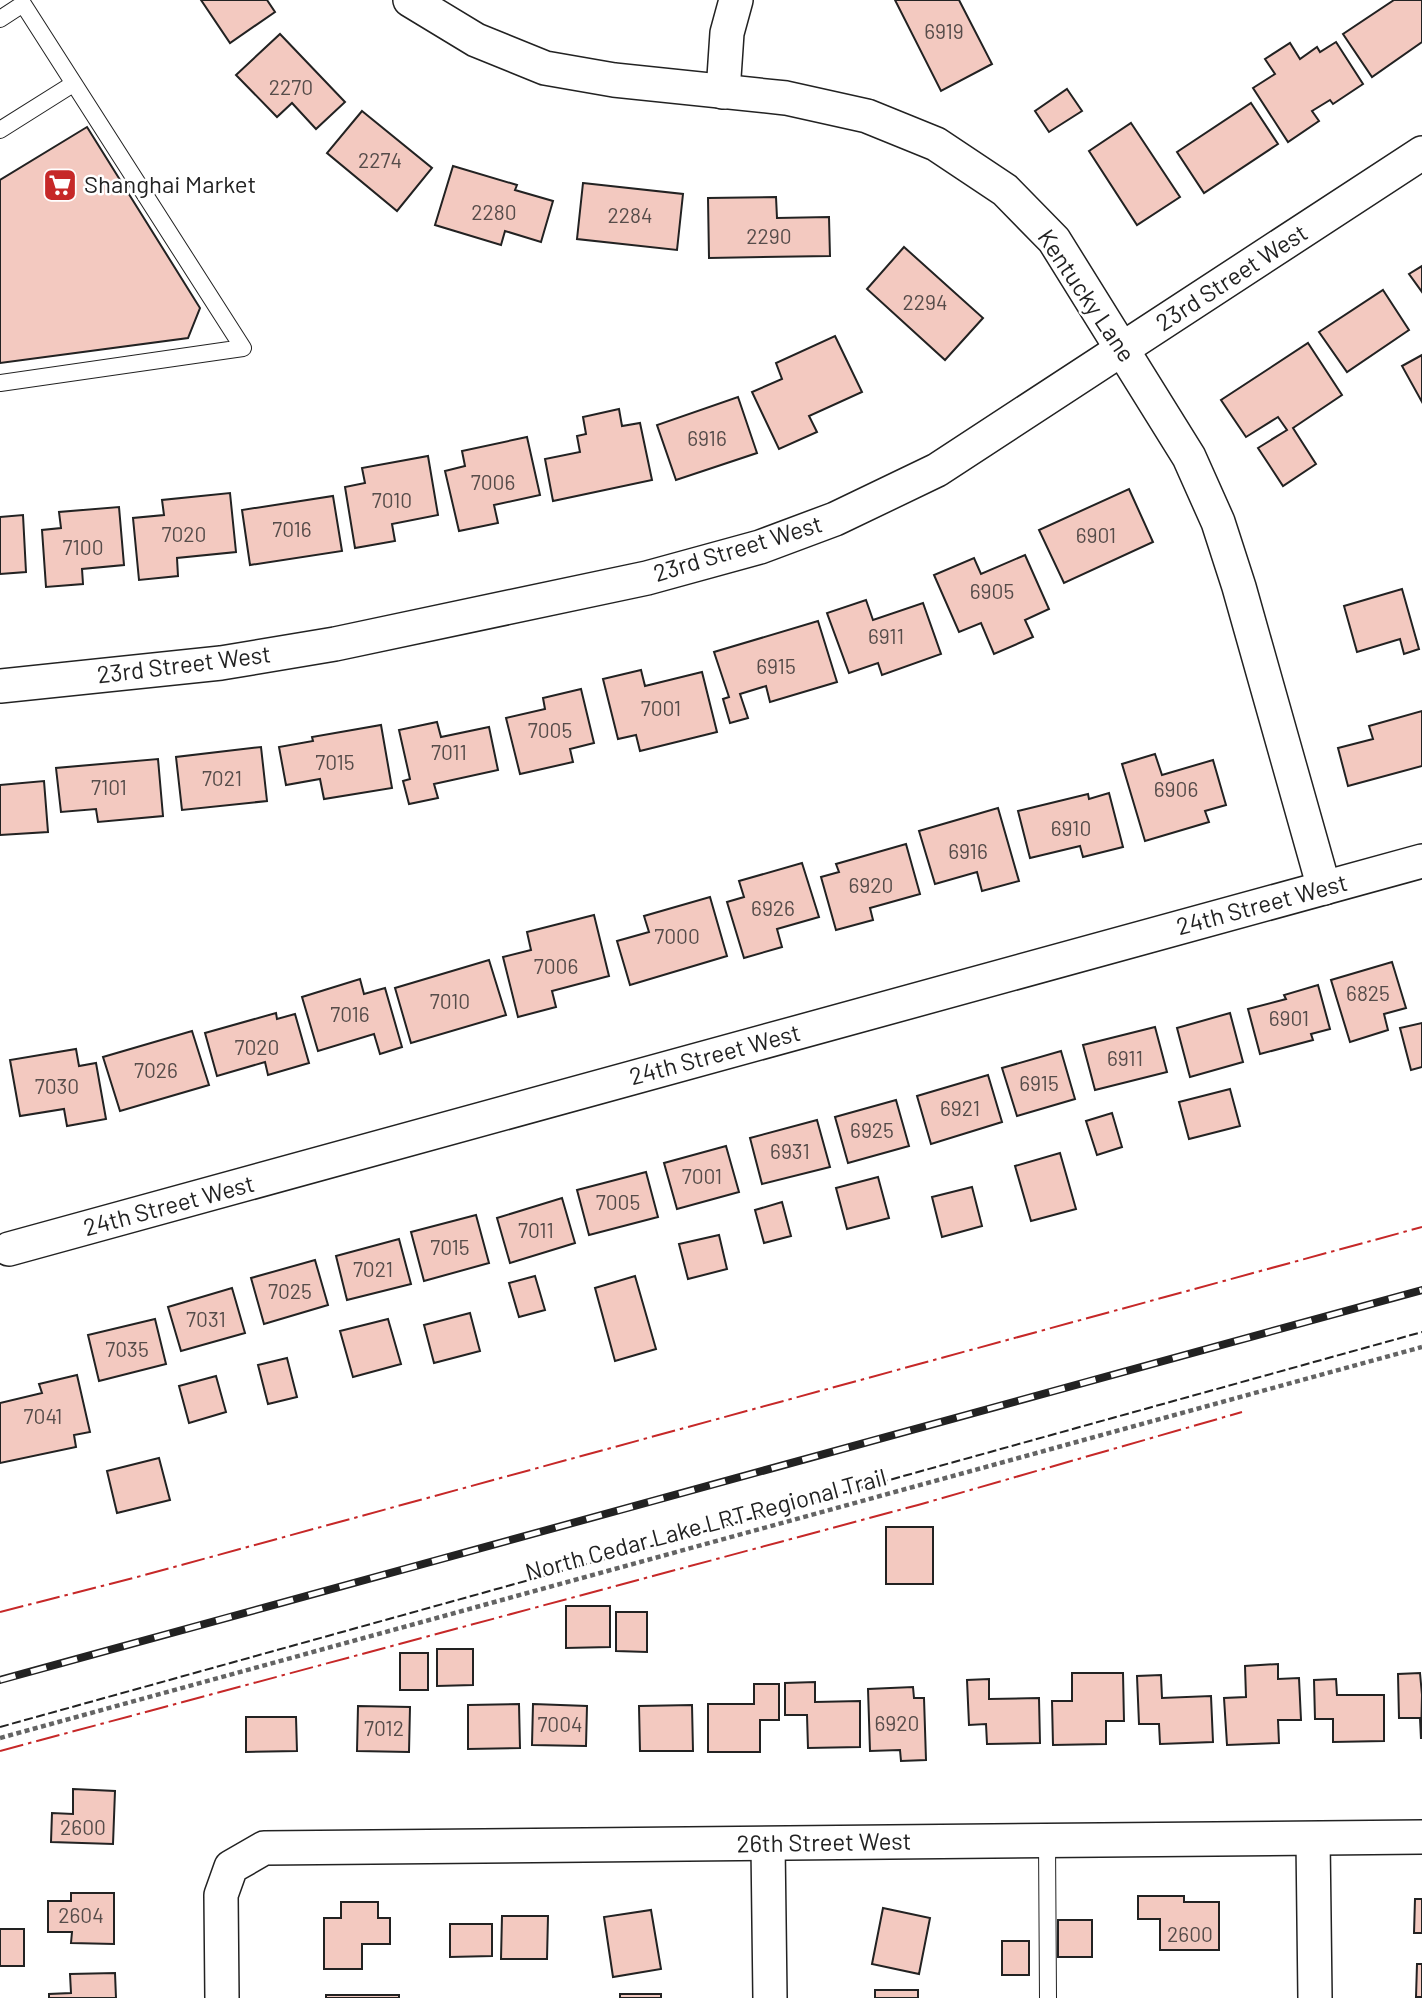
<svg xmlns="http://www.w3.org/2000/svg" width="1422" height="1998" font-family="Barlow,sans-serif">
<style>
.building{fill:#f3c9c0;stroke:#222;stroke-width:2}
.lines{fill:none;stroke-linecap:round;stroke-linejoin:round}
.lane-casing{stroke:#222;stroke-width:18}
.street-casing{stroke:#222;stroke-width:36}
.path{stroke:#646464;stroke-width:4.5;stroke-dasharray:5 3.5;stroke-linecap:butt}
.lane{stroke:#fff;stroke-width:16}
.street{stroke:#fff;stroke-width:33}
.rail-casing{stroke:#222;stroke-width:8}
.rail{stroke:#fff;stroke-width:5;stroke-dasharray:16;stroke-linecap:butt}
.fence{stroke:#222;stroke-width:2;stroke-dasharray:9 3.5;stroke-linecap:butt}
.power{stroke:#c62828;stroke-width:2;stroke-dasharray:24 5 3.5 5;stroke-linecap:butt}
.labels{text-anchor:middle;stroke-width:5;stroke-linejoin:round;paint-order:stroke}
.number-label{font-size:21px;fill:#564c4a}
.poi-label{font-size:24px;fill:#222;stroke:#fff;text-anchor:start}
.street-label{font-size:24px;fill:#222;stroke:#fff}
</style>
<rect width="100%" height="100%" fill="#fff"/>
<!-- building -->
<g class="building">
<path d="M 201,0 L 267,0 L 275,12 L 230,43 Z"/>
<path d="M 895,0 L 959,0 L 992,64 L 941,91 Z"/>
<path d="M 1394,0 L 1422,0 L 1422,42 L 1372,77 L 1343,34 Z"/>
<path d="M 280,34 L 345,102 L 316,129 L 292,103 L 277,117 L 236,75 Z"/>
<path d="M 1336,42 L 1363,84 L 1333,104 L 1330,100 L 1312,111 L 1319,121 L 1288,142 L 1253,88 L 1275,74 L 1265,59 L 1290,43 L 1300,59 L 1317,47 L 1320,52 Z"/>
<path d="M 1067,89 L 1082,111 L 1049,132 L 1035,111 Z"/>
<path d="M 1251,103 L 1278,144 L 1204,193 L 1177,152 Z"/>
<path d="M 362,111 L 432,168 L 397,211 L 327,153 Z"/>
<path d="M 1131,123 L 1180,197 L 1137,225 L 1089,151 Z"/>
<path d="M 87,127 L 200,308 L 188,338 L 0,363 L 0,180 Z"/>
<path d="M 453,166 L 517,185 L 515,190 L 553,201 L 541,242 L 505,231 L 501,245 L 435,225 Z"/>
<path d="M 583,183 L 683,194 L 677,250 L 577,239 Z"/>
<path d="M 776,197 L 777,218 L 829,217 L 830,256 L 709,258 L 708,198 Z"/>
<path d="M 904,247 L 983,318 L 945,360 L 867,289 Z"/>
<path d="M 1422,266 L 1422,292 L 1409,274 Z"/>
<path d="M 1383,290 L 1409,330 L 1347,372 L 1319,332 Z"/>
<path d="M 835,336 L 862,392 L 809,416 L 817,432 L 779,449 L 752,392 L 782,379 L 776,363 Z"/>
<path d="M 1308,343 L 1342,395 L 1293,428 L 1316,464 L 1283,486 L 1258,448 L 1287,430 L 1278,417 L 1246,437 L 1221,400 Z"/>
<path d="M 1422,355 L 1422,402 L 1402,366 Z"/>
<path d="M 738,397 L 757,453 L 676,480 L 657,425 Z"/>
<path d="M 619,409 L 622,426 L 640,423 L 652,480 L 553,501 L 545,459 L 580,452 L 577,436 L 586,434 L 583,417 Z"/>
<path d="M 527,437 L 540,495 L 494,505 L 498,523 L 459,531 L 445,471 L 465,466 L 462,451 Z"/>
<path d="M 428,456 L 438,515 L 392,524 L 395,541 L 355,548 L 345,487 L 365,483 L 362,468 Z"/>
<path d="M 1129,489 L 1153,542 L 1064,583 L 1039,530 Z"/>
<path d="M 230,493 L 236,552 L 177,558 L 178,576 L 139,580 L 133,518 L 164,515 L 162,500 Z"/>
<path d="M 333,496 L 342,551 L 250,565 L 242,510 Z"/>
<path d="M 119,507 L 124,565 L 82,569 L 83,584 L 46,587 L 42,530 L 61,528 L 59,512 Z"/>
<path d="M 23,515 L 26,572 L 0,574 L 0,517 Z"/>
<path d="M 1025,555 L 1049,609 L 1025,620 L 1033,637 L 994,654 L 981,623 L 959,632 L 934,575 L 974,558 L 981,574 Z"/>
<path d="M 1402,589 L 1419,649 L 1404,654 L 1400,639 L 1357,652 L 1344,606 Z"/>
<path d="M 866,600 L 873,620 L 923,603 L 941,654 L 882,675 L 878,663 L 849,673 L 827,613 Z"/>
<path d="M 818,621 L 837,682 L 770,702 L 766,686 L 740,694 L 748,718 L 730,723 L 723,699 L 729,697 L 714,652 Z"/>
<path d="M 641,670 L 645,686 L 702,672 L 717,732 L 640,751 L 636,735 L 618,739 L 603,679 Z"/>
<path d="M 581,689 L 594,743 L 570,749 L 573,762 L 520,774 L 506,718 L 545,709 L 543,698 Z"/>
<path d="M 1422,711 L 1422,766 L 1348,786 L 1338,748 L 1373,739 L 1369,726 Z"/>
<path d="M 437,722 L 441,737 L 489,727 L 498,770 L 434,784 L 438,798 L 409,804 L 403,781 L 410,779 L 399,730 Z"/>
<path d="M 381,725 L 392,788 L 324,799 L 320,779 L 286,785 L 279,747 L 313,741 L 312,737 Z"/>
<path d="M 261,747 L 267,801 L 182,810 L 176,757 Z"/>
<path d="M 1155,754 L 1162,775 L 1213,760 L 1226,805 L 1205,811 L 1209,822 L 1145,841 L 1122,764 Z"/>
<path d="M 158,759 L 163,816 L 98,822 L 96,809 L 61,812 L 56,768 Z"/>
<path d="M 44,781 L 48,832 L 0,835 L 0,785 Z"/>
<path d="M 1109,793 L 1123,847 L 1083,857 L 1080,846 L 1030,858 L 1018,811 L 1088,794 L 1089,799 Z"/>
<path d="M 998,808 L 1019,881 L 982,891 L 977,872 L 935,884 L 919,831 Z"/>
<path d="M 906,844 L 920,894 L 870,908 L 873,920 L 836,930 L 821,877 L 839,872 L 836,864 Z"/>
<path d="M 802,863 L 819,917 L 777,929 L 782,947 L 744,958 L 727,902 L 744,897 L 739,881 Z"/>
<path d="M 710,897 L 727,956 L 630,985 L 617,941 L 649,932 L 644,916 Z"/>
<path d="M 594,915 L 609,976 L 552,991 L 556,1007 L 518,1017 L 503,957 L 531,950 L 527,932 Z"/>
<path d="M 489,960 L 506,1015 L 411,1043 L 395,988 Z"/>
<path d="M 1392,962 L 1406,1008 L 1384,1014 L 1388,1030 L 1350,1042 L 1331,980 Z"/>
<path d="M 360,979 L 364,994 L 385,988 L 402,1047 L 380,1054 L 374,1034 L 318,1051 L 302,997 Z"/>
<path d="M 1318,985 L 1330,1029 L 1311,1034 L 1313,1040 L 1260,1054 L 1248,1009 L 1286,999 L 1284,995 Z"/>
<path d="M 276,1013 L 277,1019 L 295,1014 L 309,1063 L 268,1075 L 265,1062 L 217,1076 L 205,1033 Z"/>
<path d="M 1230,1013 L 1243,1062 L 1190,1077 L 1177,1028 Z"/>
<path d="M 1422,1023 L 1422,1067 L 1411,1070 L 1400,1028 Z"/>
<path d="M 1155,1027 L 1167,1072 L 1095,1090 L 1083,1045 Z"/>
<path d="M 192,1031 L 209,1085 L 120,1111 L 103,1057 Z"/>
<path d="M 76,1049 L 79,1066 L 96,1063 L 106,1119 L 67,1126 L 64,1109 L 20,1116 L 10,1060 Z"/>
<path d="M 1061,1051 L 1075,1099 L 1017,1116 L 1002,1068 Z"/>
<path d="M 988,1075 L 1002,1122 L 931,1144 L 917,1096 Z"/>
<path d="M 1230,1089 L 1240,1126 L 1189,1139 L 1179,1102 Z"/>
<path d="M 896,1100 L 909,1146 L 848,1163 L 835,1117 Z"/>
<path d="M 1112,1113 L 1122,1147 L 1097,1155 L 1086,1121 Z"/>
<path d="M 817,1120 L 830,1167 L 762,1184 L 750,1138 Z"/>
<path d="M 726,1146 L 739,1192 L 677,1209 L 664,1163 Z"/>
<path d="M 1060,1153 L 1076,1209 L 1031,1221 L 1015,1166 Z"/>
<path d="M 646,1172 L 658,1217 L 589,1235 L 577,1190 Z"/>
<path d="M 878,1177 L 889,1218 L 847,1229 L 836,1188 Z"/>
<path d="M 972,1187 L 982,1226 L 942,1237 L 932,1197 Z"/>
<path d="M 562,1198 L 575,1243 L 510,1263 L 497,1218 Z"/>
<path d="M 782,1202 L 791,1236 L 764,1243 L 755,1210 Z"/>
<path d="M 476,1215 L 489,1263 L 424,1281 L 411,1232 Z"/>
<path d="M 719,1235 L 727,1269 L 688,1279 L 679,1244 Z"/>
<path d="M 399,1239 L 411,1284 L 347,1300 L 336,1256 Z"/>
<path d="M 315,1260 L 328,1305 L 264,1324 L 251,1278 Z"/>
<path d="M 535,1276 L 545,1310 L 519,1317 L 509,1283 Z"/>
<path d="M 635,1276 L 656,1349 L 615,1361 L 595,1288 Z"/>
<path d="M 232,1288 L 245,1333 L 181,1351 L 168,1307 Z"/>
<path d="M 470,1313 L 480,1351 L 434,1363 L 424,1325 Z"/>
<path d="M 155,1319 L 166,1364 L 99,1381 L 88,1335 Z"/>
<path d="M 388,1319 L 401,1364 L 353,1377 L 340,1331 Z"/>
<path d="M 287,1358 L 297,1397 L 268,1404 L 258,1365 Z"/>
<path d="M 77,1375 L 90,1432 L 74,1435 L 76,1447 L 0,1463 L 0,1403 L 42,1393 L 39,1384 Z"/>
<path d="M 216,1376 L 226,1412 L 189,1423 L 179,1386 Z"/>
<path d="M 159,1458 L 170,1500 L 117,1513 L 107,1471 Z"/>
<rect x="886" y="1527" width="47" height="57"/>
<path d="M 566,1606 L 610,1606 L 610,1647 L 566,1648 Z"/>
<path d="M 616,1612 L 647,1612 L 647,1652 L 616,1651 Z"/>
<path d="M 437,1649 L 473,1649 L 473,1685 L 437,1686 Z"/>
<rect x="400" y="1653" width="28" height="37"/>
<path d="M 1278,1664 L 1278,1679 L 1299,1678 L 1301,1720 L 1278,1720 L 1279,1743 L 1227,1745 L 1224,1698 L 1246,1697 L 1245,1666 Z"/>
<path d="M 1072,1673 L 1123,1673 L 1124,1721 L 1106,1721 L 1106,1744 L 1053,1745 L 1052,1701 L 1072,1701 Z"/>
<path d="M 1420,1673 L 1422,1695 L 1421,1739 L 1420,1718 L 1399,1718 L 1398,1674 Z"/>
<path d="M 1161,1675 L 1162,1698 L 1211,1696 L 1213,1742 L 1160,1744 L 1159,1724 L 1139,1724 L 1137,1676 Z"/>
<path d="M 989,1679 L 989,1699 L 1039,1698 L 1040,1743 L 987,1744 L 986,1724 L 969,1725 L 967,1680 Z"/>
<path d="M 1336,1679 L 1337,1695 L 1384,1695 L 1384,1741 L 1333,1742 L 1333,1719 L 1315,1719 L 1314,1680 Z"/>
<path d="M 815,1682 L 815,1702 L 860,1701 L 860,1747 L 808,1748 L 807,1715 L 785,1715 L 785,1683 Z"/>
<path d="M 754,1684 L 779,1684 L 779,1720 L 760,1720 L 760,1752 L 708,1752 L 708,1704 L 754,1704 Z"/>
<path d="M 913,1687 L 914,1698 L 924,1698 L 926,1760 L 901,1761 L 900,1750 L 870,1751 L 868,1689 Z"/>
<path d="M 519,1704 L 520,1748 L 468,1749 L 468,1705 Z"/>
<path d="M 533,1704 L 587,1706 L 586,1746 L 532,1745 Z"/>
<path d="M 692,1705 L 693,1751 L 640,1751 L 639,1706 Z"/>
<path d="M 358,1706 L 410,1707 L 409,1752 L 357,1751 Z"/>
<path d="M 246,1717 L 296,1717 L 297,1751 L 246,1752 Z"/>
<path d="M 73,1789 L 115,1791 L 113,1844 L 51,1842 L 52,1813 L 73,1814 Z"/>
<path d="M 71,1893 L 114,1893 L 114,1944 L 71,1943 L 72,1932 L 48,1932 L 48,1901 L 71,1901 Z"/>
<path d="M 1138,1896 L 1184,1896 L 1184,1902 L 1219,1902 L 1219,1950 L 1160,1950 L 1160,1919 L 1138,1919 Z"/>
<path d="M 1415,1899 L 1422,1899 L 1422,1933 L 1414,1933 Z"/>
<path d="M 341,1902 L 378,1902 L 378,1918 L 390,1918 L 390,1944 L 362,1944 L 362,1969 L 324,1969 L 324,1918 L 341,1918 Z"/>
<path d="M 883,1908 L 930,1918 L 919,1974 L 872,1964 Z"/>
<path d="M 651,1910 L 661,1969 L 613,1977 L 604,1917 Z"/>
<path d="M 502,1916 L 548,1916 L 547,1959 L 501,1959 Z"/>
<rect x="1058" y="1920" width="34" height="37"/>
<path d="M 450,1924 L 492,1924 L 492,1956 L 450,1957 Z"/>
<rect x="0" y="1929" width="24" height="37"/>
<rect x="1002" y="1941" width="27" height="34"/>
<path d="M 1417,1964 L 1422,1964 L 1422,1997 L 1416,1997 Z"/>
<path d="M 115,1973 L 116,1998 L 49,1998 L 49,1994 L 71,1993 L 70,1974 Z"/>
<rect x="875" y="1990" width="43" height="8"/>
<rect x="620" y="1994" width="41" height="4"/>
<rect x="326" y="1995" width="73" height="3"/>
</g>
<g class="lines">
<!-- lane casing -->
<g class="lane-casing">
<g id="lane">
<path d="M 0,19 L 23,4 L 243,348 L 0,383"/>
<path d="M 0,130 L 73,84"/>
<path d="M 1047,1840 L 1048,1998"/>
</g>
</g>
<!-- street casing -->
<g class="street-casing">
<g id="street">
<path d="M 410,0 L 476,40 L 545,68 L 614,80 L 786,98 L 867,116 L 936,144 L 1005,190 L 1054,240 L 1189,457 L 1218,522 L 1239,587 L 1324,888"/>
<path d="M 723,92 L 727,33 L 736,0"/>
<path d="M 0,686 L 221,663 L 335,644 L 647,578 L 760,547 L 835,519 L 937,470 L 1422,153"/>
<path d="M 9,1249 L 1422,861"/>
<path d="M 1313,1839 L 1315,1998"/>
<path d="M 768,1844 L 770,1998"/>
<path d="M 222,1998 L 221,1895 L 231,1867 L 264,1848 L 1422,1837"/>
</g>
</g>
<!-- path -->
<path class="path" d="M 0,1738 L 1422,1347"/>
<!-- lane -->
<use href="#lane" class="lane"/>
<!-- street -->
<use href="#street" class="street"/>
<!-- rail casing -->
<g class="rail-casing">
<path id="rail" d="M 0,1680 L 1422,1290"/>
</g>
<!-- rail -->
<use href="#rail" class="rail"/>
<!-- fence -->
<path class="fence" d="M 0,1727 L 1422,1332"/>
<!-- power -->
<g class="power">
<path d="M 0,1612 L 141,1576 L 1422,1227"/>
<path d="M 0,1751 L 918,1505 L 1242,1412"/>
</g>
</g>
<!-- icons -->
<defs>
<g id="supermarket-square" transform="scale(1.75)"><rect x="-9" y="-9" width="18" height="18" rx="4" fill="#c62828" stroke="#fff"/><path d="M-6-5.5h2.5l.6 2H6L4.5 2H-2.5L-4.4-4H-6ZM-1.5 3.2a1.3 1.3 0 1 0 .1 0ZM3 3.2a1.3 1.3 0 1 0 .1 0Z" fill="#fff"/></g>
</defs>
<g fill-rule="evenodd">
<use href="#supermarket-square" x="60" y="185"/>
</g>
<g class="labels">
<!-- number labels -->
<g class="number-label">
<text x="944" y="39">6919</text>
<text x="291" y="95">2270</text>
<text x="380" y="168">2274</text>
<text x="494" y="220">2280</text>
<text x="630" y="223">2284</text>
<text x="769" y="244">2290</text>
<text x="925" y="310">2294</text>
<text x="707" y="446">6916</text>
<text x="493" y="490">7006</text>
<text x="392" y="508">7010</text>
<text x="292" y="537">7016</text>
<text x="184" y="542">7020</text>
<text x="1096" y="543">6901</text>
<text x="83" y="555">7100</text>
<text x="992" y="599">6905</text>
<text x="886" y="644">6911</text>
<text x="776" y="674">6915</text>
<text x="661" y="716">7001</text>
<text x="550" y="738">7005</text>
<text x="449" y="760">7011</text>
<text x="335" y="770">7015</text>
<text x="222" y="786">7021</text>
<text x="109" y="795">7101</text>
<text x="1176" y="797">6906</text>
<text x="1071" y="836">6910</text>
<text x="968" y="859">6916</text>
<text x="871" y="893">6920</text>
<text x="773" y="916">6926</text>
<text x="677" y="944">7000</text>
<text x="556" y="974">7006</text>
<text x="1368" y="1001">6825</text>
<text x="450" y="1009">7010</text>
<text x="350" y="1022">7016</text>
<text x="1289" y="1026">6901</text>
<text x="257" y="1055">7020</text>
<text x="1125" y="1066">6911</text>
<text x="156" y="1078">7026</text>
<text x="1039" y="1091">6915</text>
<text x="57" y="1094">7030</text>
<text x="960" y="1116">6921</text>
<text x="872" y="1138">6925</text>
<text x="790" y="1159">6931</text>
<text x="702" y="1184">7001</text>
<text x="618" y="1210">7005</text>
<text x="536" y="1238">7011</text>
<text x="450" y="1255">7015</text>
<text x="373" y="1277">7021</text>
<text x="290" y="1299">7025</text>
<text x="206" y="1327">7031</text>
<text x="127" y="1357">7035</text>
<text x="43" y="1424">7041</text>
<text x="897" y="1731">6920</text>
<text x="560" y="1732">7004</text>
<text x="384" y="1736">7012</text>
<text x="83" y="1835">2600</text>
<text x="81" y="1923">2604</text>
<text x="1190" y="1942">2600</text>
</g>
<!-- poi labels -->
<g class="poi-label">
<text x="84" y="193">Shanghai Market</text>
</g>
<!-- street labels -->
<g class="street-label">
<text transform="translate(1232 278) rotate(-33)" y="8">23rd Street West</text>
<text transform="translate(1086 296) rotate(56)" y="8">Kentucky Lane</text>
<text transform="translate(738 549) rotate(-17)" y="8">23rd Street West</text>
<text transform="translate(184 665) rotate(-7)" y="8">23rd Street West</text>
<text transform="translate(1262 905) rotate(-15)" y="8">24th Street West</text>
<text transform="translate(715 1055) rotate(-15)" y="8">24th Street West</text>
<text transform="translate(169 1206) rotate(-15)" y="8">24th Street West</text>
<text transform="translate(706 1525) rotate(-15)" y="8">North Cedar Lake LRT Regional Trail</text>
<text transform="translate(824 1843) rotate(-1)" y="8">26th Street West</text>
</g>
</g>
</svg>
